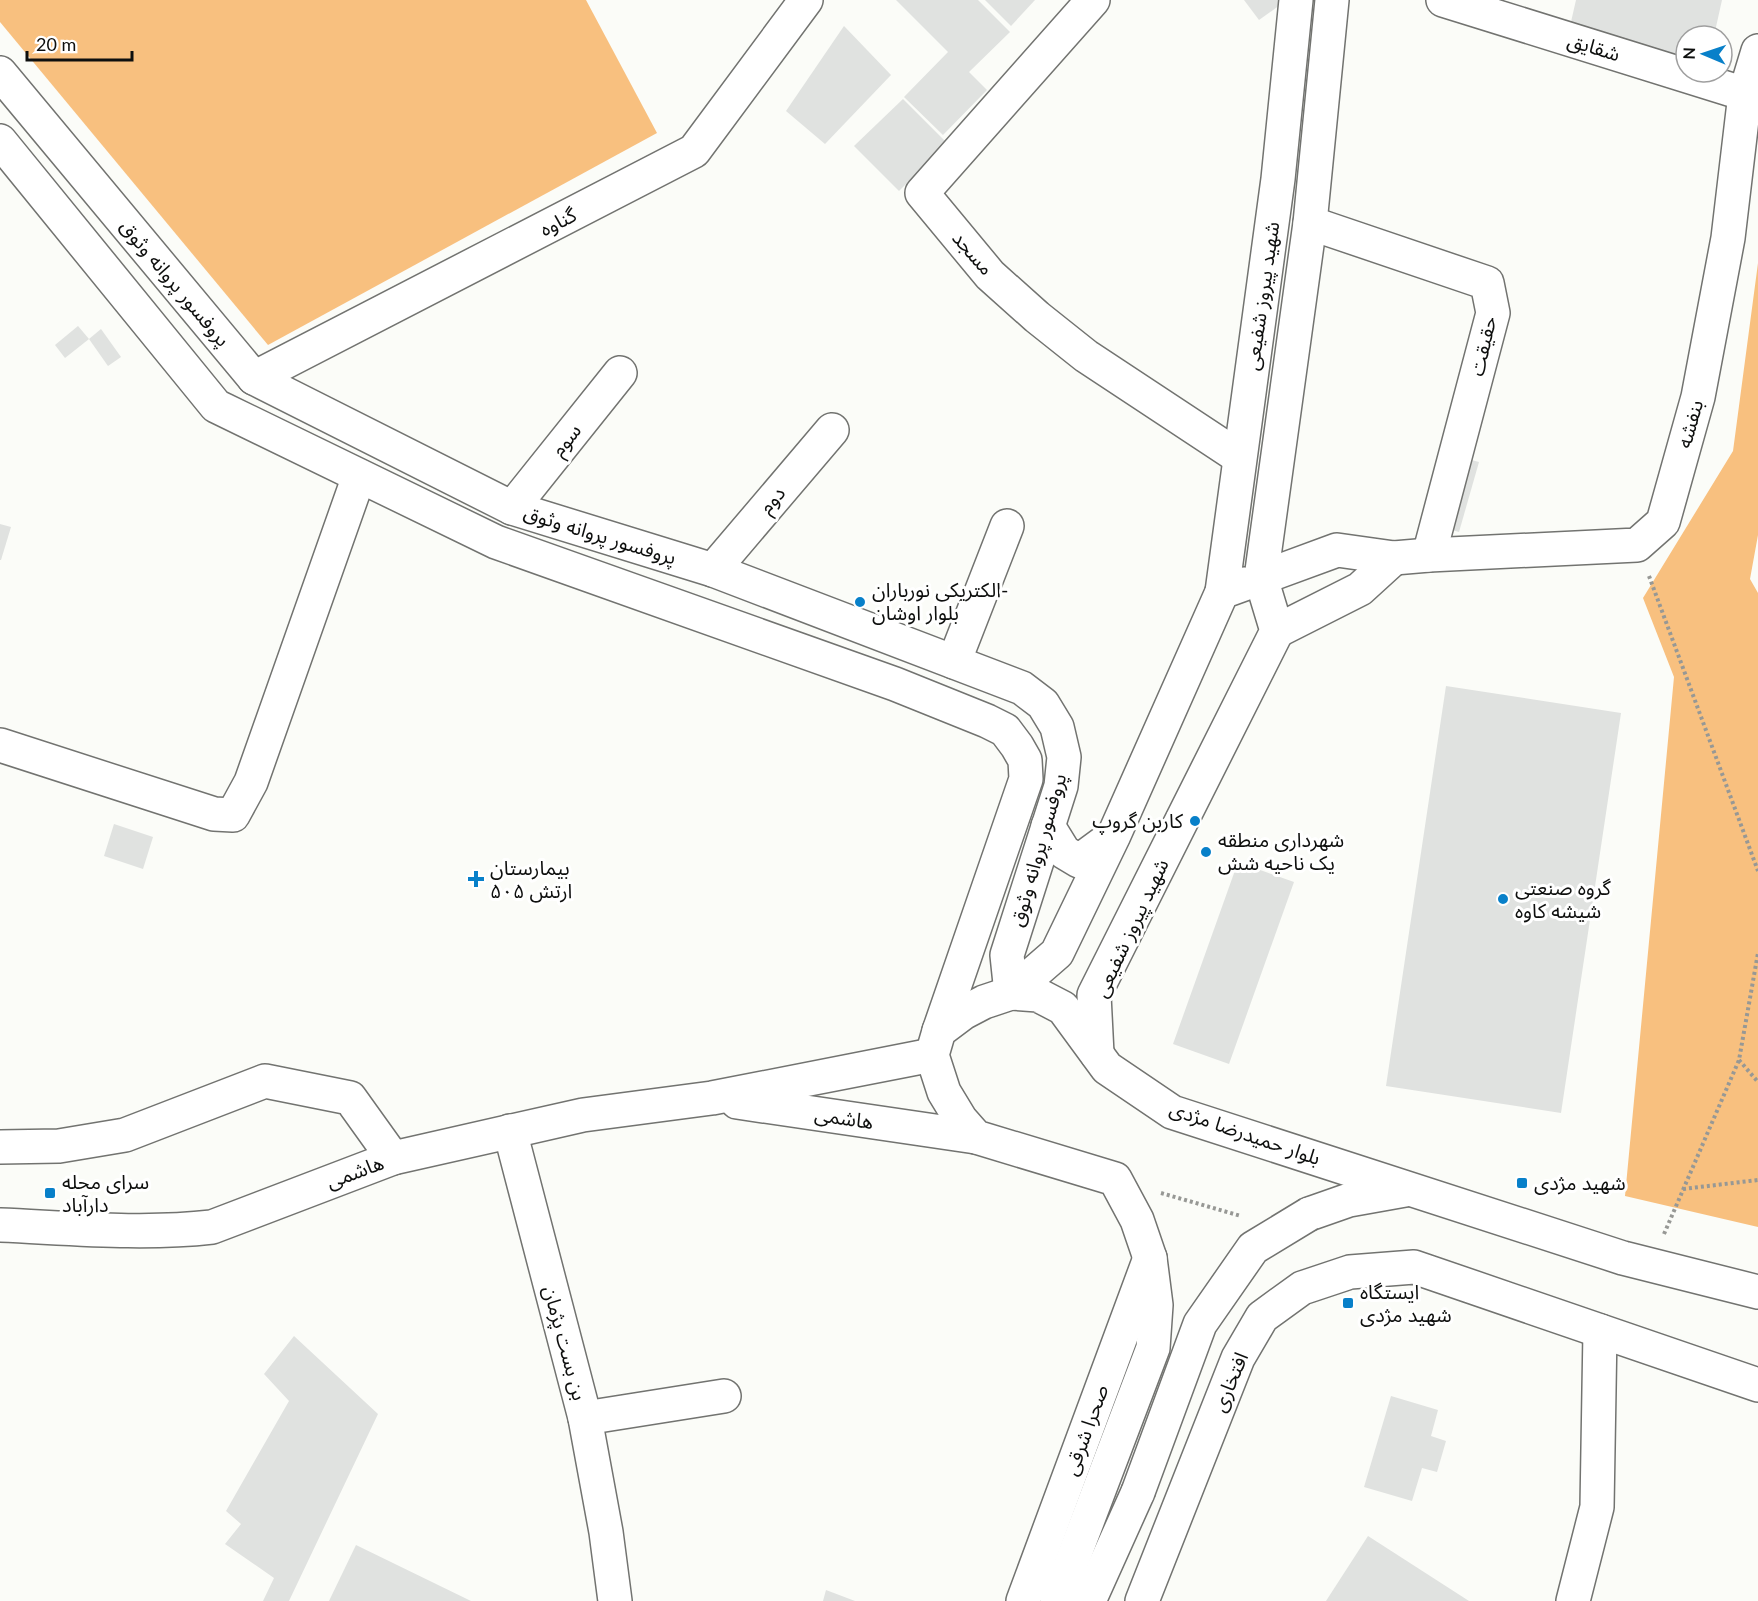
<svg xmlns="http://www.w3.org/2000/svg" width="1758" height="1601" font-family="Lato,'Noto Sans Arabic',sans-serif">
<style>
.green{fill:#f8c07f}
.building{fill:#e0e2e0}
.lines{fill:none;stroke-linecap:round;stroke-linejoin:round}
.minor-casing{stroke:#727370;stroke-width:36}
.major-casing{stroke:#727370;stroke-width:36}
.path{stroke:#979895;stroke-width:4;stroke-dasharray:3 3;stroke-linecap:butt}
.minor{stroke:#fff;stroke-width:33}
.major{stroke:#fff;stroke-width:33}
.major-bridge-casing{stroke:#727370;stroke-width:36;stroke-linecap:butt}
.major-bridge{stroke:#fff;stroke-width:33}
.poi-dot{fill:#0880c9;stroke:#fff;stroke-width:2}
.labels{text-anchor:middle;stroke-width:6;stroke-linejoin:round;paint-order:stroke}
.street-label{font-size:20px;fill:#0e0f0e;stroke:#fff}
.poi-label{font-size:20px;fill:#0e0f0e;stroke:#fff;text-anchor:start}
</style>
<rect width="100%" height="100%" fill="#fbfcf8"/>
<!-- green -->
<g class="green">
<path d="M 0,0 L 586,0 L 657,133 L 268,345 L 0,22 Z"/>
<path d="M 1758,263 L 1758,535 L 1750,579 L 1758,593 L 1758,1227 L 1625,1196 L 1674,677 L 1643,598 L 1733,451 Z"/>
</g>
<!-- building -->
<g class="building">
<path d="M 896,0 L 978,0 L 1010,32 L 969,72 L 987,90 L 943,135 L 904,97 L 948,52 Z"/>
<path d="M 985,0 L 1035,0 L 1011,26 Z"/>
<path d="M 1244,0 L 1287,0 L 1259,20 Z"/>
<path d="M 1576,0 L 1722,0 L 1714,36 L 1686,36 L 1686,60 L 1568,35 Z"/>
<path d="M 844,26 L 891,75 L 825,144 L 786,111 Z"/>
<path d="M 903,99 L 947,143 L 899,191 L 854,146 Z"/>
<path d="M 78,326 L 89,339 L 65,358 L 55,345 Z"/>
<path d="M 101,329 L 121,357 L 108,366 L 89,339 Z"/>
<path d="M 1460,457 L 1479,462 L 1459,532 L 1441,527 Z"/>
<path d="M 0,524 L 11,527 L 1,560 L 0,560 Z"/>
<path d="M 1446,686 L 1621,713 L 1561,1113 L 1386,1086 Z"/>
<path d="M 114,824 L 153,837 L 143,869 L 104,856 Z"/>
<path d="M 1238,862 L 1294,882 L 1229,1064 L 1173,1044 Z"/>
<path d="M 294,1336 L 378,1414 L 289,1601 L 263,1601 L 274,1578 L 225,1544 L 241,1524 L 226,1511 L 289,1401 L 264,1374 Z"/>
<path d="M 1391,1396 L 1438,1410 L 1431,1436 L 1446,1441 L 1437,1472 L 1422,1468 L 1412,1501 L 1364,1487 Z"/>
<path d="M 1368,1536 L 1469,1601 L 1326,1601 Z"/>
<path d="M 356,1545 L 471,1601 L 329,1601 Z"/>
<path d="M 826,1590 L 855,1601 L 823,1601 Z"/>
</g>
<g class="lines">
<!-- minor casing -->
<g class="minor-casing">
<g id="minor">
<path d="M 1093,0 L 922,193 L 990,275 L 1037,317 L 1086,356 L 1239,457"/>
<path d="M 1443,0 L 1745,94"/>
<path d="M 1310,223 L 1487,283 L 1493,313 L 1429,555"/>
<path d="M 254,378 L 694,151 L 806,0"/>
<path d="M 512,508 L 620,373"/>
<path d="M 713,570 L 832,430"/>
<path d="M 1261,578 L 1337,550 L 1394,558 L 1429,555 L 1637,545 L 1663,522 L 1698,397 L 1728,238 L 1745,94 L 1758,51"/>
<path d="M 1277,631 L 1360,589 L 1394,558"/>
<path d="M 954,662 L 1007,526"/>
<path d="M 0,745 L 214,814 L 233,815 L 251,782 L 359,476"/>
<path d="M 510,1131 L 585,1418 L 724,1396"/>
<path d="M 0,1147 L 59,1146 L 125,1135 L 265,1081 L 350,1098 L 393,1158"/>
<path d="M 585,1418 L 606,1532 L 615,1601"/>
<path d="M 1023,1601 L 1150,1258"/>
<path d="M 1573,1601 L 1597,1507 L 1600,1331"/>
</g>
</g>
<!-- major casing -->
<g class="major-casing">
<g id="major">
<path d="M 0,73 L 254,378 L 512,508 L 713,570 L 1022,688 L 1043,704 L 1057,727 L 1064,757 L 1061,786 L 1007,955 L 1011,993"/>
<path d="M 0,141 L 216,406 L 496,542 L 895,684 L 987,721 L 1005,730 L 1017,746 L 1025,760 L 1026,779 L 939,1031"/>
<path d="M 1222,592 L 1278,179 L 1296,0"/>
<path d="M 1048,826 L 1064,852 L 1079,861 L 1113,836"/>
<path d="M 1011,993 L 1057,953 L 1114,835 L 1222,592 L 1244,584"/>
<path d="M 1097,1054 L 1094,995 L 1277,631 L 1261,578 L 1310,223 L 1332,0"/>
<path d="M 737,1102 L 976,1137"/>
<path d="M 1309,1214 L 1349,1200 L 1405,1190"/>
<path d="M 0,1225 C 70,1228 142,1235 212,1227 L 393,1158 L 583,1115 L 712,1098 L 932,1055"/>
<path d="M 1057,1601 L 1153,1348 L 1156,1305 L 1150,1258 L 1137,1220 L 1115,1179 L 976,1137 L 961,1120 L 944,1092 L 932,1055 L 939,1031 L 963,1013 L 984,1002 L 1011,993 L 1038,995 L 1063,1008 L 1107,1068 L 1172,1112 L 1623,1258 L 1758,1292"/>
<path d="M 1089,1601 L 1138,1492"/>
<path d="M 1142,1601 L 1238,1358 L 1262,1317 L 1302,1288 L 1350,1272 L 1414,1267 L 1758,1385"/>
</g>
</g>
<!-- path -->
<g class="path">
<path d="M 1649,576 L 1758,871"/>
<path d="M 1739,1060 L 1758,1082"/>
<path d="M 1683,1189 L 1758,1180"/>
<path d="M 1161,1193 L 1241,1216"/>
<path d="M 1664,1234 L 1739,1060 L 1758,953"/>
</g>
<!-- minor -->
<use href="#minor" class="minor"/>
<!-- major -->
<use href="#major" class="major"/>
<!-- major-bridge casing -->
<g class="major-bridge-casing">
<path id="major-bridge" d="M 1138,1492 L 1200,1324 L 1253,1248 L 1309,1214"/>
</g>
<!-- major-bridge -->
<use href="#major-bridge" class="major-bridge"/>
</g>
<!-- markers -->
<g class="poi-dot">
<circle cx="860" cy="602" r="6"/>
<circle cx="1195" cy="821" r="6"/>
<circle cx="1206" cy="852" r="6"/>
<path d="M473 870h6v6h6v6h-6v6h-6v-6h-6v-6h6z"/>
<circle cx="1503" cy="899" r="6"/>
<rect x="1516" y="1177" width="12" height="12" rx="3"/>
<rect x="44" y="1187" width="12" height="12" rx="3"/>
<rect x="1342" y="1297" width="12" height="12" rx="3"/>
</g>
<g class="labels">
<!-- street labels -->
<g class="street-label">
<text transform="translate(1594 47) rotate(17)" y="7">شقایق</text>
<text transform="translate(558 222) rotate(-27)" y="7">گناوه</text>
<text transform="translate(973 253) rotate(49)" y="7">مسجد</text>
<text transform="translate(175 283) rotate(50)" y="7">پروفسور پروانه وثوق</text>
<text transform="translate(1262 296) rotate(-82)" y="7">شهید پیروز شفیعی</text>
<text transform="translate(1483 346) rotate(-77)" y="7">حقیقت</text>
<text transform="translate(1690 424) rotate(-74)" y="7">بنفشه</text>
<text transform="translate(566 440) rotate(-52)" y="7">سوم</text>
<text transform="translate(772 500) rotate(-50)" y="7">دوم</text>
<text transform="translate(600 535) rotate(17)" y="7">پروفسور پروانه وثوق</text>
<text transform="translate(1038 850) rotate(-74)" y="7">پروفسور پروانه وثوق</text>
<text transform="translate(1131 928) rotate(-65)" y="7">شهید پیروز شفیعی</text>
<text transform="translate(844 1118) rotate(8)" y="7">هاشمی</text>
<text transform="translate(1245 1133) rotate(19)" y="7">بلوار حمیدرضا مژدی</text>
<text transform="translate(355 1172) rotate(-20)" y="7">هاشمی</text>
<text transform="translate(565 1343) rotate(75)" y="7">بن بست پژمان</text>
<text transform="translate(1230 1382) rotate(-67)" y="7">افتخاری</text>
<text transform="translate(1086 1430) rotate(-70)" y="7">صحرا شرقی</text>
</g>
<!-- poi labels -->
<g class="poi-label">
<text x="872" y="597">الکتریکی نورباران-<tspan x="872" dy="23">بلوار اوشان</tspan></text>
<text x="1183" y="828" text-anchor="end">کاربن گروپ</text>
<text x="1218" y="847">شهرداری منطقه<tspan x="1218" dy="23">یک ناحیه شش</tspan></text>
<text x="490" y="875">بیمارستان<tspan x="490" dy="23">۵۰۵ ارتش</tspan></text>
<text x="1515" y="895">گروه صنعتی<tspan x="1515" dy="23">شیشه کاوه</tspan></text>
<text x="62" y="1189">سرای محله<tspan x="62" dy="23">دارآباد</tspan></text>
<text x="1534" y="1190">شهید مژدی</text>
<text x="1360" y="1299">ایستگاه<tspan x="1360" dy="23">شهید مژدی</tspan></text>
</g>
</g>
<!-- north arrow -->
<g transform="translate(1704 54) rotate(272)"><circle r="28" fill="#ffffff" stroke="#9f9f9f" stroke-width="1.5"/>
<path d="M0-4.5L10 22L0 15L-10 22Z" fill="#0880c9"/>
<text y="-9" font-size="16" font-weight="bold" text-anchor="middle" fill="#0e0f0e">N</text>
</g>
<!-- scale -->
<path d="M27 51v9h105v-9" fill="none" stroke="#0e0f0e" stroke-width="3"/>
<text x="36" y="51" font-size="18" fill="#0e0f0e" stroke="#ffffff" stroke-width="4.5" paint-order="stroke">20 m</text>
</svg>
